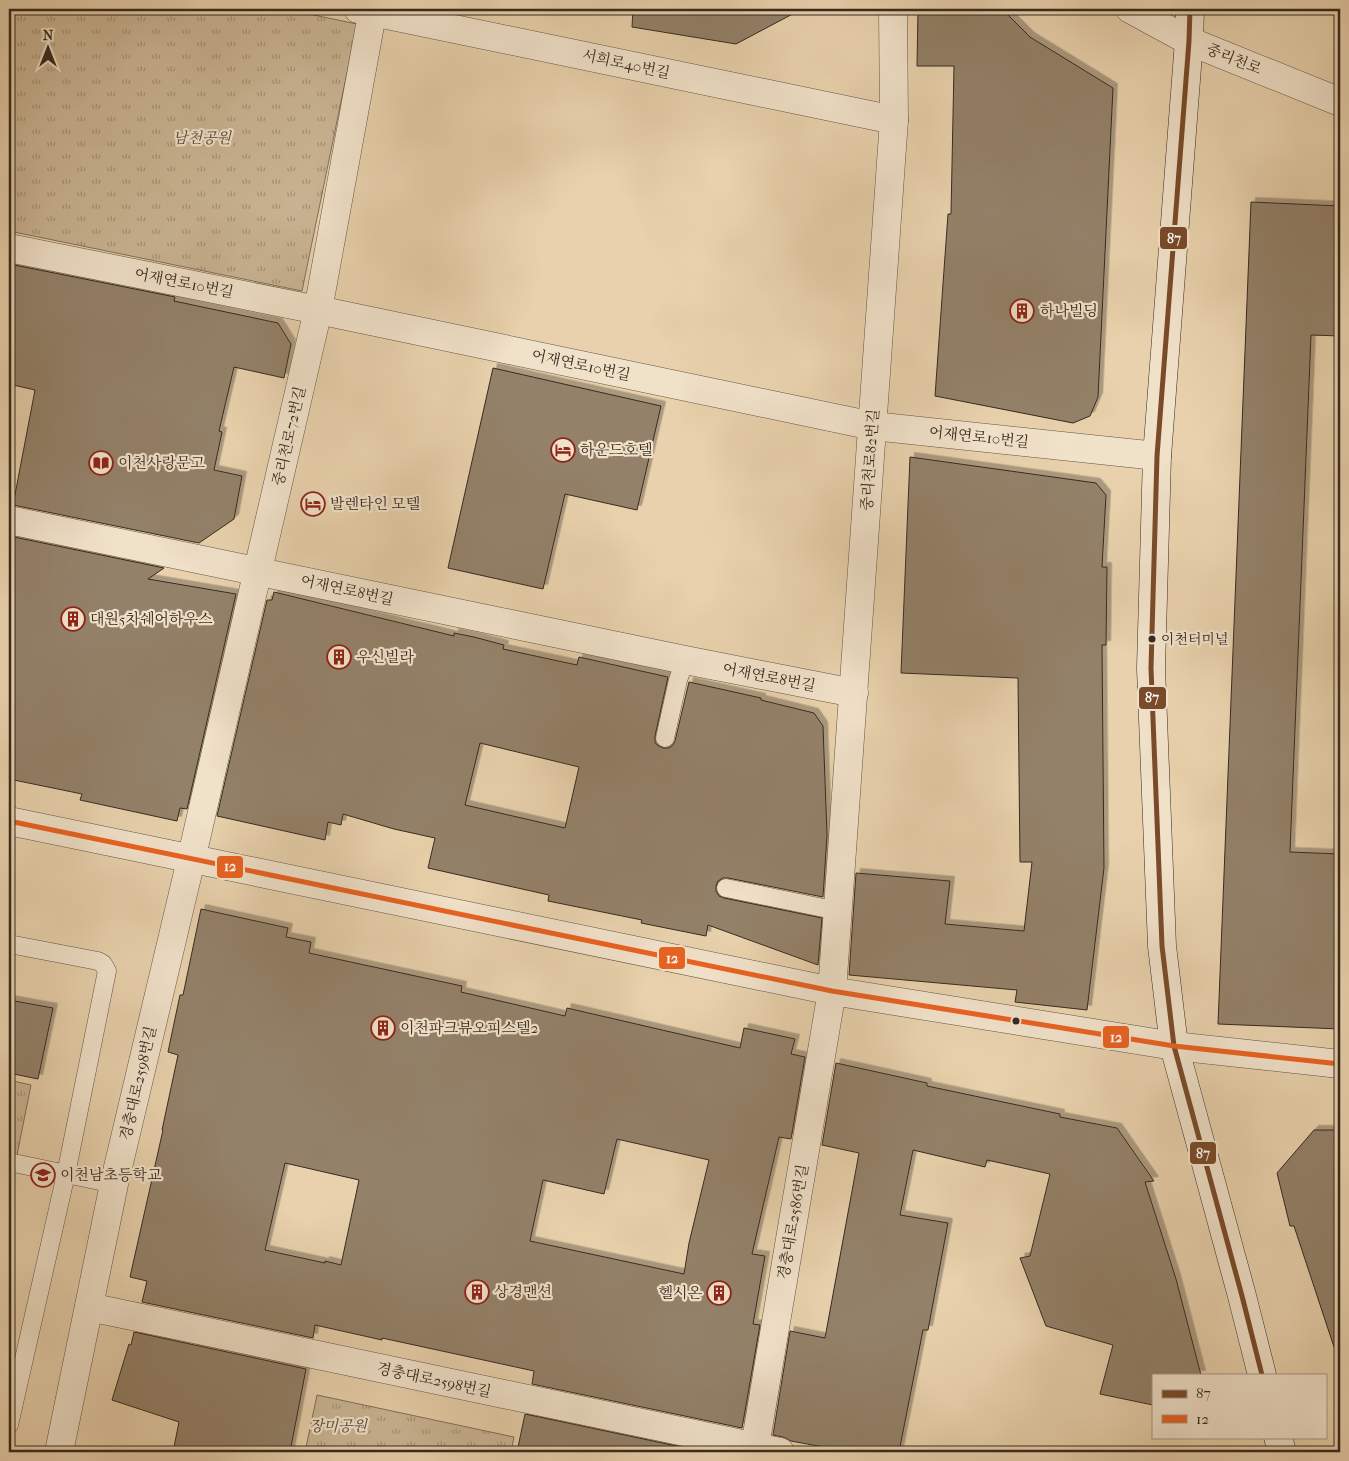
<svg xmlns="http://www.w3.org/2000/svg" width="1349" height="1461" font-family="'IM FELL French Canon','Noto Serif KR',serif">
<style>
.grass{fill:url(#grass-tufts);stroke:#80705a}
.building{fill:#938169;stroke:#372a21;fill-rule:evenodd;filter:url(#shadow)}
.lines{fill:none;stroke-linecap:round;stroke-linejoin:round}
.service-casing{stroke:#635444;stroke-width:19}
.minor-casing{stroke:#635444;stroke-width:29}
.tertiary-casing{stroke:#635444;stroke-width:29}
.secondary-casing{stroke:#372a21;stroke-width:29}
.service{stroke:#f0e1c9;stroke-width:18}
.minor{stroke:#f0e1c9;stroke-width:28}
.tertiary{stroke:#f0e1c9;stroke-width:28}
.secondary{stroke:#f0e1c9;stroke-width:28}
.bus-1-casing{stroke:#f0e1c9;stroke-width:9}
.bus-2-casing{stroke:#f0e1c9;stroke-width:9}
.bus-1{stroke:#7a4b2a;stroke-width:5}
.bus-2{stroke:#e96222;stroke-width:5}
.bus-dot{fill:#372a21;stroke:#f0e1c9;stroke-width:2}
.labels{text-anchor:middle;stroke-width:4.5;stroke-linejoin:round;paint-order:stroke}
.bus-label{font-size:14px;fill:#372a21;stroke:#f0e1c9;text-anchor:start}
.street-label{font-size:15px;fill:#372a21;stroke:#f0e1c9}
.park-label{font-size:15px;font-style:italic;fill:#544638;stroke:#f0e1c9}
.poi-label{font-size:15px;fill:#372a21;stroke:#f0e1c9;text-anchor:start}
.line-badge{stroke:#f0e1c9;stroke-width:2}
.badge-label{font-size:14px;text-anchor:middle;font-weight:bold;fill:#fff}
</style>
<defs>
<pattern id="grass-tufts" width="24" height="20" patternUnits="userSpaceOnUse" patternTransform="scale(1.25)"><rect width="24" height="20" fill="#cab594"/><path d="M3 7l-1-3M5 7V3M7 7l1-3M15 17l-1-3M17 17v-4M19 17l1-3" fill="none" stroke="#a59378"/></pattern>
<filter id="shadow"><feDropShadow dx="4.5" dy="-4.5" stdDeviation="0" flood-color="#0004"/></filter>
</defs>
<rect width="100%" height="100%" fill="#e8d1ac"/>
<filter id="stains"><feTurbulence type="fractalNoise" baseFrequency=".004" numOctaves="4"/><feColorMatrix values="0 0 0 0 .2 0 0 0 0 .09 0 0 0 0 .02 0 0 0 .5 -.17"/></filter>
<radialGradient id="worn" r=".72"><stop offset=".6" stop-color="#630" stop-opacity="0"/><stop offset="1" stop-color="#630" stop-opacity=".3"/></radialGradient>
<!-- grass -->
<g class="grass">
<path d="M 9,9 L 285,9 L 357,24 L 302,291 L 9,231 Z"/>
<path d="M 9,1080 L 31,1085 L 17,1155 L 9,1154 Z"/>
<path d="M 317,1395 L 514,1437 L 511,1452 L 305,1452 Z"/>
</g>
<!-- building -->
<g class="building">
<path d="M 633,9 L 802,9 L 736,44 L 632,27 Z"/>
<path d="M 918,9 L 1002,9 L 1030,37 L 1113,88 L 1098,397 L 1090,416 L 1073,423 L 935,396 L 948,214 L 951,214 L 954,66 L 917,66 Z"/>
<path d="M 1251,202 L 1340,206 L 1340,336 L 1311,335 L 1290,852 L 1340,854 L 1340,1029 L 1218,1024 Z"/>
<path d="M 9,264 L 175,297 L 174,301 L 278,323 L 291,344 L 284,378 L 234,367 L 226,401 L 219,431 L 222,432 L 214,470 L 242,476 L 234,519 L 199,543 L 13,505 L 35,390 L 9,384 Z"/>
<path d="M 493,368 L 661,406 L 637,510 L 565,494 L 543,589 L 448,568 Z"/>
<path d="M 910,457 L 1096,483 L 1106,495 L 1102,567 L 1107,567 L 1106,645 L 1102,645 L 1104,868 L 1087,1010 L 1015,1002 L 1017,990 L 849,975 L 856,873 L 950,881 L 945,924 L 1024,931 L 1032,862 L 1020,862 L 1018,678 L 901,673 Z"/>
<path d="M 9,536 L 164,568 L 148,579 L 236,594 L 187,809 L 180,808 L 177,821 L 80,800 L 82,794 L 9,779 Z"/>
<path d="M 274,592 L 454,636 L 454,633 L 474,637 L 504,645 L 503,649 L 577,665 L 579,657 L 668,677 L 655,736 L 655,742 L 657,745 L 663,748 L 669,748 L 673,745 L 675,741 L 689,682 L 761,698 L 761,700 L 814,713 L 823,726 L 827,835 L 823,897 L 728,878 L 723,878 L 718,881 L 716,886 L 716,891 L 719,896 L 724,898 L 822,918 L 818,965 L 708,925 L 706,936 L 641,923 L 642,920 L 548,901 L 549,895 L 428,868 L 435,838 L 394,829 L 343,814 L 341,825 L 328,822 L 325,840 L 217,816 L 267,600 L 272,600 ZM 480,743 L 579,767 L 565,828 L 465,805 Z"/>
<path d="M 201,909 L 288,928 L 286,937 L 311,942 L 309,953 L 462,986 L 461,992 L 565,1016 L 567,1008 L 740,1048 L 744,1028 L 795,1039 L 791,1054 L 805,1057 L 791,1139 L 779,1137 L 752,1254 L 765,1256 L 753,1324 L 760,1325 L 742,1428 L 532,1384 L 534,1371 L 382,1338 L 382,1340 L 315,1325 L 313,1338 L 142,1302 L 147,1281 L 130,1277 L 163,1130 L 162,1130 L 178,1055 L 168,1052 L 180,995 L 183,995 ZM 617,1139 L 709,1160 L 689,1243 L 684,1274 L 530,1241 L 543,1180 L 604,1194 ZM 285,1163 L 359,1180 L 341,1265 L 325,1261 L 325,1263 L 265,1250 Z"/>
<path d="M 9,1000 L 53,1008 L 38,1079 L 9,1073 Z"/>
<path d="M 836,1063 L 927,1083 L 927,1086 L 1060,1114 L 1060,1117 L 1117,1128 L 1154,1181 L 1145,1182 L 1176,1279 L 1201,1375 L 1153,1375 L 1153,1405 L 1100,1394 L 1113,1345 L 1046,1326 L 1020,1258 L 1030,1256 L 1050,1174 L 987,1160 L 985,1167 L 913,1150 L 900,1215 L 948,1223 L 928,1330 L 923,1330 L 899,1452 L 851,1452 L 791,1441 L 783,1437 L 773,1435 L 790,1331 L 825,1338 L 859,1153 L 822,1145 Z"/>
<path d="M 1314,1130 L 1340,1130 L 1340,1346 L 1334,1347 L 1294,1226 L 1290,1226 L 1277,1173 Z"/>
<path d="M 134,1332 L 306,1369 L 290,1452 L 173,1452 L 179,1422 L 112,1400 L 129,1344 L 131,1345 Z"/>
<path d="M 525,1414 L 705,1452 L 517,1452 Z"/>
</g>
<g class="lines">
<!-- service casing -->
<g class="service-casing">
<g id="service">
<path d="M 665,738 L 678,680 L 685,660"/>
<path d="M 726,888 L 838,911"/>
<path d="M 9,944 L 98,961 L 103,964 L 107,971 L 66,1174 L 9,1425"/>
<path d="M 9,1162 L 114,1184"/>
</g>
</g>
<!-- minor casing -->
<g class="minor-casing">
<g id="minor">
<path d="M 358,9 L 894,120"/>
<path d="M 9,248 L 318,310 L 873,426 L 1157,456"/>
<path d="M 9,520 L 685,660 L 854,693"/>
<path d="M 89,1307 L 780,1452"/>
<path d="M 59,1452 L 114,1184 L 191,860 L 318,310 L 373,9"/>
<path d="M 754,1452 L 832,991 L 894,120 L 893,9"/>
</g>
</g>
<!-- tertiary casing -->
<g class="tertiary-casing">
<g id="tertiary">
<path d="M 1130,9 L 1189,41 L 1340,102"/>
<path d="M 9,821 L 832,991 L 1174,1046 L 1340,1064"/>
</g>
</g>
<!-- secondary casing -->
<g class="secondary-casing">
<g id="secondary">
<path d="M 1190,9 L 1189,41 L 1157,456 L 1151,668 L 1162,946 L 1174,1046 L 1242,1296 L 1262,1375"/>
<path d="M 1278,1437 L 1282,1452"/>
</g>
</g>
<!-- service -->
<use href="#service" class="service"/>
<!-- minor -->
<use href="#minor" class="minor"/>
<!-- tertiary -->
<use href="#tertiary" class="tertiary"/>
<!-- secondary -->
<use href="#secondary" class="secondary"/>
<!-- bus-1 casing -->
<g class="bus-1-casing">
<path id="bus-1" d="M 1190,9 L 1189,41 L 1157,456 L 1151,668 L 1162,946 L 1174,1046 L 1242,1296 L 1262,1375"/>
</g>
<!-- bus-2 casing -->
<g class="bus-2-casing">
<path id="bus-2" d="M 9,821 L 832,991 L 1174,1046 L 1340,1064"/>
</g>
<!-- bus-1 -->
<use href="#bus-1" class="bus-1"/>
<!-- bus-2 -->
<use href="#bus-2" class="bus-2"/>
</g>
<!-- icons -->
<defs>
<g id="building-ring" transform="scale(1.25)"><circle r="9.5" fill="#f0e1c9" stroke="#8f2418" stroke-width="1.5"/><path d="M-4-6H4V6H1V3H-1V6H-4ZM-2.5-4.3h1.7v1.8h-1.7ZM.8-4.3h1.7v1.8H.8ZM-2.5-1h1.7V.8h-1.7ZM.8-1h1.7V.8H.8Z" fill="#8f2418"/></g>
<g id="hotel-ring" transform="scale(1.25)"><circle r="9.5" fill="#f0e1c9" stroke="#8f2418" stroke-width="1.5"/><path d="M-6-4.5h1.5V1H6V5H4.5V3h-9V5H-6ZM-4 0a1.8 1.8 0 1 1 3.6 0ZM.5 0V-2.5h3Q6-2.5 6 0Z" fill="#8f2418"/></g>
<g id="library-ring" transform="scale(1.25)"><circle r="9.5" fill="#f0e1c9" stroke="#8f2418" stroke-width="1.5"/><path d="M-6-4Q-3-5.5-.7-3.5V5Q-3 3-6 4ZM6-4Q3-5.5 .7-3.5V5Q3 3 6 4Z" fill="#8f2418"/></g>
<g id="school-ring" transform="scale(1.25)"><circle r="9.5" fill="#f0e1c9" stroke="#8f2418" stroke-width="1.5"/><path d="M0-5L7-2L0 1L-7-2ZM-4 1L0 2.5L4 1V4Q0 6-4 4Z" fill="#8f2418"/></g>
</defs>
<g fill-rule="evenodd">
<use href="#building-ring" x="1022" y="311"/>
<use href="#hotel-ring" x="563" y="450"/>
<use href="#library-ring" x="101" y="463"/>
<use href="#hotel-ring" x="313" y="504"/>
<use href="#building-ring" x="73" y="619"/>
<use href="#building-ring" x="339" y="657"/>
<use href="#building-ring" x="383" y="1028"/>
<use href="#school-ring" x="43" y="1175"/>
<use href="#building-ring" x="477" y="1292"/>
<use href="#building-ring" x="719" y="1293"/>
</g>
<!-- markers -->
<g class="bus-dot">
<circle cx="1152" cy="639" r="4.5"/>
<circle cx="1016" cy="1021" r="4.5"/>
</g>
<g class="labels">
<!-- bus labels -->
<g class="bus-label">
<text x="1161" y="644">이천터미널</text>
</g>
<!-- street labels -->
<g class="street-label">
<text transform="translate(1234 59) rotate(22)" y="5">중리천로</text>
<text transform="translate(626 64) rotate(12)" y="5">서희로40번길</text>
<text transform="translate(184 283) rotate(11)" y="5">어재연로10번길</text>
<text transform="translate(581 365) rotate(12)" y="5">어재연로10번길</text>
<text transform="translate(289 436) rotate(-77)" y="5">중리천로72번길</text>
<text transform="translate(979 437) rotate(6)" y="5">어재연로10번길</text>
<text transform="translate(870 460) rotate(-86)" y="5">중리천로82번길</text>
<text transform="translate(347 590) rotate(12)" y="5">어재연로8번길</text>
<text transform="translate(769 677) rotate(11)" y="5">어재연로8번길</text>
<text transform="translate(138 1083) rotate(-77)" y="5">경충대로2598번길</text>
<text transform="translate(793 1222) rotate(-80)" y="5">경충대로2586번길</text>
<text transform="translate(434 1380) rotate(12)" y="5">경충대로2598번길</text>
</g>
<!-- park labels -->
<g class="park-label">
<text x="202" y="143">남천공원</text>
<text x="338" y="1431">장미공원</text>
</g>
<!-- poi labels -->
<g class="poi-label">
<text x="1040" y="316">하나빌딩</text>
<text x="580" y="455">하운드호텔</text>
<text x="118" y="468">이천사랑문고</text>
<text x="330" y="509">발렌타인 모텔</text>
<text x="90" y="624">대원5차쉐어하우스</text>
<text x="356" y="662">우신빌라</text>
<text x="400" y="1033">이천파크뷰오피스텔2</text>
<text x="60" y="1180">이천남초등학교</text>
<text x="494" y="1297">상경맨션</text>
<text x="702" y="1298" text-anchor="end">헬시온</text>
</g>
</g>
<g class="line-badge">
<rect x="1159" y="226" width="29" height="24" rx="5" fill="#7a4b2a"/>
<rect x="1138" y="686" width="29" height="24" rx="5" fill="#7a4b2a"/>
<rect x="216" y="855" width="28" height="24" rx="5" fill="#e96222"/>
<rect x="658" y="946" width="28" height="24" rx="5" fill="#e96222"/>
<rect x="1102" y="1025" width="28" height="24" rx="5" fill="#e96222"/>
<rect x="1189" y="1141" width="28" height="24" rx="5" fill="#7a4b2a"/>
</g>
<g class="badge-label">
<text x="1174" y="243">87</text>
<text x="1152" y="702">87</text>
<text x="230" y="871">12</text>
<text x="672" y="963">12</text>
<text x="1116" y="1042">12</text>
<text x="1203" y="1158">87</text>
</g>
<!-- margin -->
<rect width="1349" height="1461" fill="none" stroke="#e8d1ac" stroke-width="30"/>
<rect x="10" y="10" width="1329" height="1441" fill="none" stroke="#372a21" stroke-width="2.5"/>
<rect x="15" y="15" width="1319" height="1431" fill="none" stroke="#372a21"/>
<!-- legend -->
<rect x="1152" y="1374" width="175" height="65" fill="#f0e1c9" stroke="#a69886"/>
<rect x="1162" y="1390" width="25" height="8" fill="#7a4b2a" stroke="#a69886"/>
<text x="1196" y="1398" font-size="15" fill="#372a21">87</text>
<rect x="1162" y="1415" width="25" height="8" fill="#e96222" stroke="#a69886"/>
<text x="1196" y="1424" font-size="15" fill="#372a21">12</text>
<!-- north arrow -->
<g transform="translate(48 48)" stroke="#f0e1c9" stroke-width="4" paint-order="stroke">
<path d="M0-4L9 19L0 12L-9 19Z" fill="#372a21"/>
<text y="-8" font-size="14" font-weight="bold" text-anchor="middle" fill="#372a21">N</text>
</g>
<rect width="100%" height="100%" filter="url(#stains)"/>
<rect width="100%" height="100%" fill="url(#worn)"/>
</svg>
